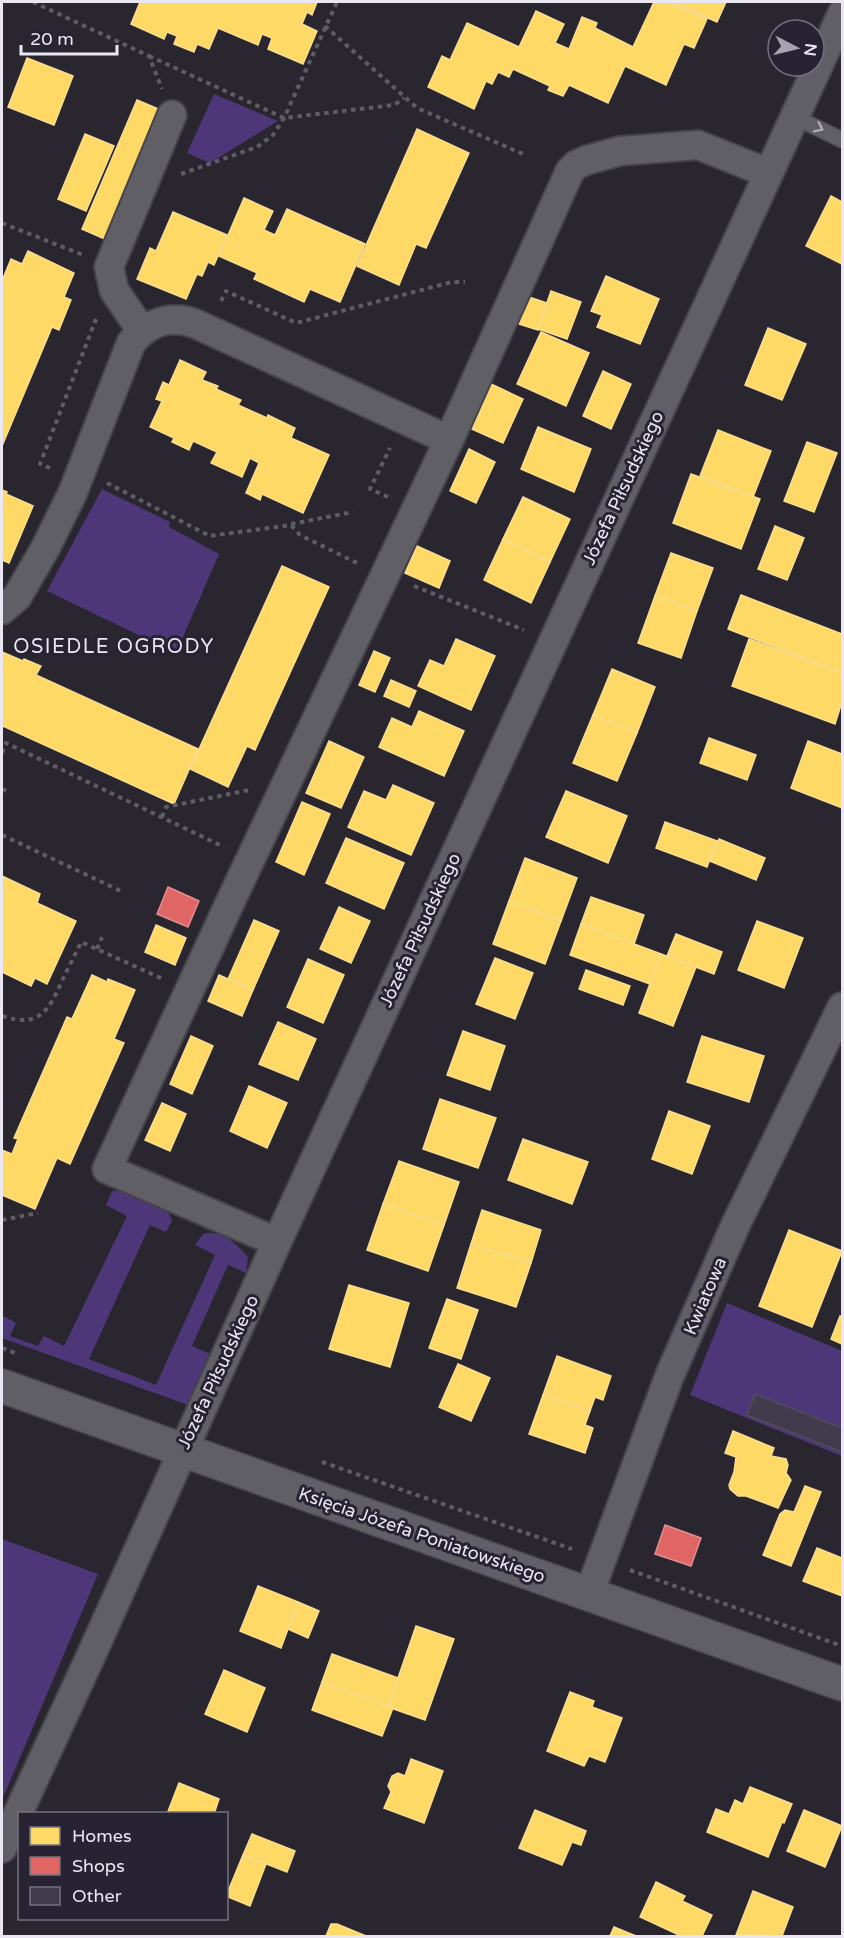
<svg xmlns="http://www.w3.org/2000/svg" width="844" height="1938" font-family="'Varela Round',sans-serif">
<style>
.green{fill:#4e3778}
.homes{fill:#ffd966;stroke:#f9dd90;stroke-width:1.5}
.shops{fill:#e06666;stroke:#e38d90;stroke-width:1.5}
.building{fill:#413b4d;stroke:#504e56;stroke-width:1.5}
.lines{fill:none;stroke-linecap:round;stroke-linejoin:round}
.service-casing{stroke:#45434b;stroke-width:18}
.minor-casing{stroke:#45434b;stroke-width:32}
.tertiary-casing{stroke:#45434b;stroke-width:36}
.path{stroke:#5f5d64;stroke-width:4;stroke-dasharray:4.5 4.5;stroke-linecap:butt}
.service{stroke:#605f66;stroke-width:15}
.minor{stroke:#605f66;stroke-width:28}
.tertiary{stroke:#605f66;stroke-width:33}
.oneway{stroke:#acaab3}
.labels{text-anchor:middle;stroke-width:6;stroke-linejoin:round;paint-order:stroke}
.street-label{font-size:18px;fill:#eae7f2;stroke:#272333}
.neighbourhood-label{font-size:20px;letter-spacing:1.5px;fill:#eae7f2;stroke:#272333}
</style>
<rect width="100%" height="100%" fill="#292630"/>
<!-- green -->
<g class="green">
<path d="M 214,94 L 278,121 L 210,163 L 187,153 Z"/>
<path d="M 102,489 L 170,522 L 169,527 L 219,554 L 176,653 L 47,591 Z"/>
<path d="M 128,1190 L 167,1208 L 172,1221 L 166,1232 L 150,1225 L 89,1359 L 156,1385 L 215,1255 L 195,1245 L 203,1234 C 222,1229 236,1243 248,1257 L 246,1273 L 228,1265 L 192,1346 L 210,1354 L 188,1405 L 2,1338 L 2,1315 L 16,1323 L 10,1336 L 38,1346 L 44,1336 L 64,1346 L 127,1216 L 106,1205 L 112,1191 Z"/>
<path d="M 727,1303 L 842,1351 L 842,1456 L 690,1395 Z"/>
<path d="M 2,1539 L 98,1574 L 2,1800 Z"/>
</g>
<!-- homes -->
<g class="homes">
<path d="M 140,2 L 317,2 L 312,15 L 307,12 L 302,24 L 317,31 L 303,64 L 268,49 L 272,38 L 262,34 L 258,45 L 218,28 L 209,49 L 197,44 L 194,52 L 174,44 L 177,36 L 167,32 L 164,39 L 131,24 Z"/>
<path d="M 654,2 L 668,2 L 707,19 L 694,48 L 684,44 L 666,85 L 625,66 L 608,103 L 569,85 L 563,96 L 548,90 L 550,86 L 513,69 L 509,77 L 498,72 L 492,84 L 486,81 L 474,109 L 428,87 L 442,56 L 450,60 L 467,23 L 519,47 L 536,11 L 564,24 L 555,43 L 569,49 L 582,17 L 597,23 L 595,28 L 633,47 Z"/>
<path d="M 671,2 L 726,2 L 717,22 Z"/>
<path d="M 27,58 L 73,76 L 54,125 L 8,107 Z"/>
<path d="M 137,100 L 163,111 L 107,240 L 82,229 Z"/>
<path d="M 417,129 L 469,153 L 426,248 L 416,244 L 399,285 L 357,266 Z"/>
<path d="M 85,134 L 114,146 L 86,211 L 58,199 Z"/>
<path d="M 831,196 L 842,202 L 842,264 L 806,246 Z"/>
<path d="M 244,198 L 273,211 L 264,230 L 275,235 L 287,209 L 365,244 L 340,302 L 310,289 L 304,302 L 254,279 L 257,273 L 219,256 Z"/>
<path d="M 173,212 L 227,235 L 214,265 L 208,262 L 202,276 L 197,274 L 186,299 L 137,279 L 150,248 L 156,251 Z"/>
<path d="M 28,251 L 74,273 L 64,297 L 71,300 L 59,330 L 52,327 L 2,446 L 2,281 L 11,259 L 22,264 Z"/>
<path d="M 606,276 L 659,299 L 640,344 L 597,327 L 602,315 L 591,311 Z"/>
<path d="M 551,291 L 581,302 L 567,339 L 538,329 Z"/>
<path d="M 529,297 L 547,303 L 538,330 L 519,324 Z"/>
<path d="M 768,328 L 806,344 L 782,400 L 745,385 Z"/>
<path d="M 541,332 L 589,353 L 566,406 L 517,384 Z"/>
<path d="M 180,360 L 206,372 L 202,380 L 218,386 L 216,389 L 241,400 L 238,405 L 267,418 L 268,415 L 295,428 L 291,438 L 329,455 L 303,513 L 262,494 L 260,500 L 246,493 L 259,463 L 250,458 L 242,477 L 211,463 L 217,452 L 193,441 L 189,450 L 172,442 L 174,438 L 150,427 L 162,401 L 156,399 L 163,382 L 169,385 Z"/>
<path d="M 603,371 L 631,384 L 611,429 L 583,416 Z"/>
<path d="M 491,384 L 523,399 L 503,443 L 472,429 Z"/>
<path d="M 538,427 L 591,449 L 574,492 L 521,469 Z"/>
<path d="M 718,430 L 771,451 L 753,497 L 700,476 Z"/>
<path d="M 807,442 L 837,453 L 814,512 L 784,501 Z"/>
<path d="M 469,449 L 495,462 L 476,503 L 450,491 Z"/>
<path d="M 691,474 L 760,499 L 741,549 L 673,523 Z"/>
<path d="M 2,490 L 7,492 L 6,494 L 33,506 L 9,563 L 2,560 Z"/>
<path d="M 523,497 L 570,519 L 550,562 L 503,539 Z"/>
<path d="M 775,526 L 804,538 L 787,580 L 758,569 Z"/>
<path d="M 503,539 L 550,562 L 531,603 L 484,580 Z"/>
<path d="M 417,546 L 450,561 L 439,588 L 405,573 Z"/>
<path d="M 671,553 L 713,568 L 697,611 L 655,596 Z"/>
<path d="M 282,566 L 329,587 L 255,750 L 247,746 L 228,787 L 190,769 Z"/>
<path d="M 741,595 L 842,634 L 842,673 L 728,629 Z"/>
<path d="M 655,596 L 697,611 L 681,658 L 638,643 Z"/>
<path d="M 456,639 L 495,656 L 471,710 L 418,686 L 430,660 L 444,666 Z"/>
<path d="M 749,639 L 842,673 L 842,702 L 835,724 L 732,686 Z"/>
<path d="M 374,651 L 390,658 L 375,692 L 359,685 Z"/>
<path d="M 2,652 L 23,661 L 24,659 L 41,666 L 36,675 L 198,749 L 174,804 L 3,726 L 2,729 Z"/>
<path d="M 612,669 L 655,687 L 637,733 L 593,715 Z"/>
<path d="M 391,680 L 416,691 L 409,707 L 384,696 Z"/>
<path d="M 419,711 L 464,731 L 444,776 L 379,747 L 392,718 L 412,727 Z"/>
<path d="M 593,715 L 637,733 L 617,781 L 573,763 Z"/>
<path d="M 709,738 L 756,755 L 747,780 L 700,763 Z"/>
<path d="M 329,741 L 364,757 L 341,808 L 306,793 Z"/>
<path d="M 808,741 L 842,754 L 842,808 L 791,788 Z"/>
<path d="M 393,785 L 434,803 L 411,855 L 348,827 L 364,791 L 386,800 Z"/>
<path d="M 566,791 L 627,816 L 608,863 L 546,837 Z"/>
<path d="M 302,802 L 330,814 L 304,875 L 276,862 Z"/>
<path d="M 665,822 L 717,841 L 707,867 L 656,848 Z"/>
<path d="M 346,838 L 404,863 L 384,909 L 326,883 Z"/>
<path d="M 719,839 L 765,858 L 756,880 L 710,861 Z"/>
<path d="M 525,858 L 577,878 L 561,921 L 509,901 Z"/>
<path d="M 2,876 L 40,894 L 37,903 L 76,921 L 47,984 L 35,978 L 31,986 L 2,972 Z"/>
<path d="M 591,897 L 644,915 L 634,944 L 581,924 Z"/>
<path d="M 509,901 L 561,921 L 545,964 L 493,944 Z"/>
<path d="M 339,907 L 370,921 L 351,963 L 320,949 Z"/>
<path d="M 254,920 L 279,931 L 253,990 L 228,979 Z"/>
<path d="M 757,921 L 803,938 L 784,988 L 738,970 Z"/>
<path d="M 581,924 L 661,954 L 650,984 L 570,955 Z"/>
<path d="M 156,925 L 186,938 L 175,965 L 145,952 Z"/>
<path d="M 676,934 L 722,952 L 714,974 L 667,956 Z"/>
<path d="M 661,954 L 696,967 L 673,1026 L 639,1013 Z"/>
<path d="M 495,958 L 533,973 L 515,1019 L 476,1004 Z"/>
<path d="M 308,959 L 344,975 L 323,1023 L 287,1007 Z"/>
<path d="M 586,970 L 630,986 L 623,1005 L 579,989 Z"/>
<path d="M 92,975 L 107,982 L 108,979 L 135,990 L 114,1039 L 124,1043 L 70,1164 L 57,1158 L 35,1209 L 2,1195 L 2,1150 L 12,1154 L 18,1139 L 14,1138 L 67,1017 L 72,1019 Z"/>
<path d="M 219,975 L 253,990 L 242,1016 L 208,1001 Z"/>
<path d="M 278,1022 L 316,1039 L 298,1080 L 259,1064 Z"/>
<path d="M 463,1031 L 505,1046 L 490,1090 L 447,1075 Z"/>
<path d="M 191,1036 L 213,1046 L 192,1094 L 170,1084 Z"/>
<path d="M 702,1036 L 764,1056 L 749,1102 L 687,1082 Z"/>
<path d="M 249,1086 L 287,1103 L 267,1148 L 230,1131 Z"/>
<path d="M 440,1099 L 496,1118 L 478,1168 L 423,1149 Z"/>
<path d="M 162,1103 L 186,1114 L 170,1151 L 145,1140 Z"/>
<path d="M 669,1111 L 710,1126 L 692,1174 L 652,1159 Z"/>
<path d="M 523,1139 L 588,1162 L 572,1204 L 508,1180 Z"/>
<path d="M 399,1161 L 459,1182 L 444,1225 L 383,1204 Z"/>
<path d="M 383,1204 L 444,1225 L 428,1271 L 367,1250 Z"/>
<path d="M 482,1210 L 541,1230 L 531,1263 L 471,1244 Z"/>
<path d="M 789,1230 L 842,1251 L 812,1327 L 759,1306 Z"/>
<path d="M 471,1244 L 531,1263 L 516,1307 L 457,1288 Z"/>
<path d="M 349,1285 L 409,1303 L 390,1367 L 329,1349 Z"/>
<path d="M 447,1299 L 478,1310 L 461,1359 L 429,1348 Z"/>
<path d="M 840,1316 L 842,1317 L 842,1344 L 831,1339 Z"/>
<path d="M 557,1356 L 611,1376 L 603,1400 L 595,1397 L 590,1411 L 543,1395 Z"/>
<path d="M 458,1364 L 490,1378 L 471,1421 L 439,1407 Z"/>
<path d="M 543,1395 L 590,1411 L 585,1425 L 593,1428 L 585,1453 L 529,1434 Z"/>
<path d="M 733,1431 L 774,1448 L 771,1456 L 786,1459 L 788,1465 L 786,1473 L 791,1480 L 778,1508 L 746,1496 L 738,1496 L 730,1489 L 729,1485 L 734,1472 L 736,1457 L 725,1453 Z"/>
<path d="M 805,1486 L 821,1492 L 791,1566 L 763,1555 L 780,1514 L 785,1510 L 794,1512 Z"/>
<path d="M 817,1548 L 842,1558 L 842,1596 L 803,1581 Z"/>
<path d="M 258,1586 L 298,1602 L 281,1648 L 240,1631 Z"/>
<path d="M 298,1602 L 319,1611 L 308,1638 L 288,1629 Z"/>
<path d="M 416,1626 L 454,1639 L 425,1720 L 388,1707 Z"/>
<path d="M 332,1654 L 398,1678 L 388,1707 L 322,1682 Z"/>
<path d="M 224,1670 L 265,1688 L 247,1732 L 205,1714 Z"/>
<path d="M 322,1682 L 393,1708 L 382,1736 L 312,1710 Z"/>
<path d="M 570,1692 L 594,1701 L 592,1707 L 622,1718 L 605,1762 L 589,1756 L 584,1766 L 547,1751 Z"/>
<path d="M 411,1759 L 443,1771 L 424,1823 L 384,1808 L 391,1792 L 388,1786 L 392,1776 L 398,1773 L 405,1776 Z"/>
<path d="M 179,1783 L 219,1799 L 214,1814 L 167,1814 Z"/>
<path d="M 750,1787 L 792,1804 L 784,1823 L 782,1822 L 768,1857 L 707,1832 L 716,1809 L 729,1814 L 735,1800 L 743,1804 Z"/>
<path d="M 535,1810 L 586,1831 L 581,1845 L 572,1842 L 562,1865 L 519,1848 Z"/>
<path d="M 804,1810 L 842,1826 L 825,1867 L 787,1851 Z"/>
<path d="M 252,1834 L 295,1851 L 287,1872 L 243,1855 Z"/>
<path d="M 243,1855 L 266,1864 L 250,1906 L 226,1896 Z"/>
<path d="M 656,1882 L 685,1896 L 682,1901 L 712,1915 L 702,1936 L 681,1936 L 640,1917 Z"/>
<path d="M 753,1891 L 793,1907 L 782,1936 L 736,1935 Z"/>
<path d="M 331,1924 L 337,1924 L 366,1936 L 326,1936 Z"/>
<path d="M 614,1927 L 636,1936 L 610,1936 Z"/>
</g>
<!-- shops -->
<g class="shops">
<path d="M 168,887 L 199,901 L 188,927 L 157,914 Z"/>
<path d="M 665,1525 L 701,1538 L 691,1566 L 655,1554 Z"/>
</g>
<!-- building -->
<path class="building" d="M 755,1394 L 842,1428 L 842,1452 L 747,1415 Z"/>
<g class="lines">
<!-- service casing -->
<g class="service-casing">
<path id="service" d="M 795,117 L 842,140"/>
</g>
<!-- minor casing -->
<g class="minor-casing">
<g id="minor">
<path d="M 141,330 L 114,290 L 109,267 L 172,115"/>
<path d="M 2,610 L 17,597 L 46,547 L 73,492 L 131,343 C 147,323 170,314 196,324 L 449,440"/>
<path d="M 277,1242 L 107,1169 L 233,896 L 449,440 L 570,171 L 576,165 L 587,160 L 620,151 L 698,145 L 768,173"/>
<path d="M 589,1594 L 669,1377 L 735,1226 L 842,1007"/>
<path d="M 2,1848 L 89,1660 L 277,1242 L 842,14"/>
</g>
</g>
<!-- tertiary casing -->
<g class="tertiary-casing">
<path id="tertiary" d="M 2,1386 L 842,1684"/>
</g>
<!-- path -->
<g class="path">
<path d="M 33,2 L 149,56 L 162,89"/>
<path d="M 325,26 L 417,108 L 523,154"/>
<path d="M 149,56 L 284,118 L 394,105 L 404,98"/>
<path d="M 181,174 L 257,147 L 273,135 L 284,118 L 337,2"/>
<path d="M 2,223 L 83,255"/>
<path d="M 221,301 L 226,291 L 296,323 L 452,282 L 465,282"/>
<path d="M 50,468 L 40,464 L 96,319"/>
<path d="M 107,483 L 210,536 L 291,525 L 300,535 L 357,563"/>
<path d="M 388,497 L 370,489 L 390,448"/>
<path d="M 291,524 L 353,512"/>
<path d="M 414,586 L 524,630"/>
<path d="M 2,753 L 6,743 L 224,847"/>
<path d="M 2,789 L 7,791"/>
<path d="M 162,817 L 166,807 L 249,790"/>
<path d="M 2,835 L 123,892"/>
<path d="M 97,949 L 102,937"/>
<path d="M 2,1016 C 39,1028 48,1012 62,981 C 68,968 75,955 81,942 L 163,979"/>
<path d="M 2,1220 L 38,1213"/>
<path d="M 2,1348 L 15,1353"/>
<path d="M 322,1462 L 572,1549"/>
<path d="M 630,1570 L 842,1646"/>
</g>
<!-- service -->
<use href="#service" class="service"/>
<!-- minor -->
<use href="#minor" class="minor"/>
<!-- tertiary -->
<use href="#tertiary" class="tertiary"/>
</g>
<!-- one-way arrows -->
<defs><path id="oneway-chevron" d="M-2-3.5L2.5 0L-2 3.5" fill="none" stroke-width="1.6" stroke-linecap="round" stroke-linejoin="round" transform="scale(1.5)"/></defs>
<use class="oneway" href="#oneway-chevron" transform="translate(819 128) rotate(26)"/>
<g class="labels">
<!-- street labels -->
<g class="street-label">
<text transform="translate(623 488) rotate(-65)" y="6">Józefa Piłsudskiego</text>
<text transform="translate(420 930) rotate(-65)" y="6">Józefa Piłsudskiego</text>
<text transform="translate(705 1296) rotate(-67)" y="6">Kwiatowa</text>
<text transform="translate(218 1372) rotate(-65)" y="6">Józefa Piłsudskiego</text>
<text transform="translate(422 1535) rotate(19)" y="6">Księcia Józefa Poniatowskiego</text>
</g>
<!-- neighbourhood labels -->
<g class="neighbourhood-label">
<text x="114" y="653">OSIEDLE OGRODY</text>
</g>
</g>
<!-- border -->
<rect width="844" height="1938" fill="none" stroke="#eae7f2" stroke-width="6"/>
<!-- legend -->
<rect x="18" y="1812" width="210" height="108" fill="#272333" stroke="#75717f" stroke-width="1.5"/>
<rect x="30" y="1827" width="30" height="18" fill="#ffd966" stroke="#75717f" stroke-width="1.5"/>
<text x="72" y="1842" font-size="18" fill="#eae7f2">Homes</text>
<rect x="30" y="1857" width="30" height="18" fill="#e06666" stroke="#75717f" stroke-width="1.5"/>
<text x="72" y="1872" font-size="18" fill="#eae7f2">Shops</text>
<rect x="30" y="1887" width="30" height="18" fill="#413b4d" stroke="#75717f" stroke-width="1.5"/>
<text x="72" y="1902" font-size="18" fill="#eae7f2">Other</text>
<!-- north arrow -->
<g transform="translate(796 48) rotate(97)"><circle r="28" fill="#272333" stroke="#75717f" stroke-width="1.5"/>
<path d="M0-4.5L10 22L0 15L-10 22Z" fill="#a6a3ae"/>
<text y="-9" font-size="16" font-weight="bold" text-anchor="middle" fill="#eae7f2">N</text>
</g>
<!-- scale -->
<path d="M21 45v9h96v-9" fill="none" stroke="#eae7f2" stroke-width="3"/>
<text x="30" y="45" font-size="18" fill="#eae7f2" stroke="#272333" stroke-width="4.5" paint-order="stroke">20 m</text>
</svg>
